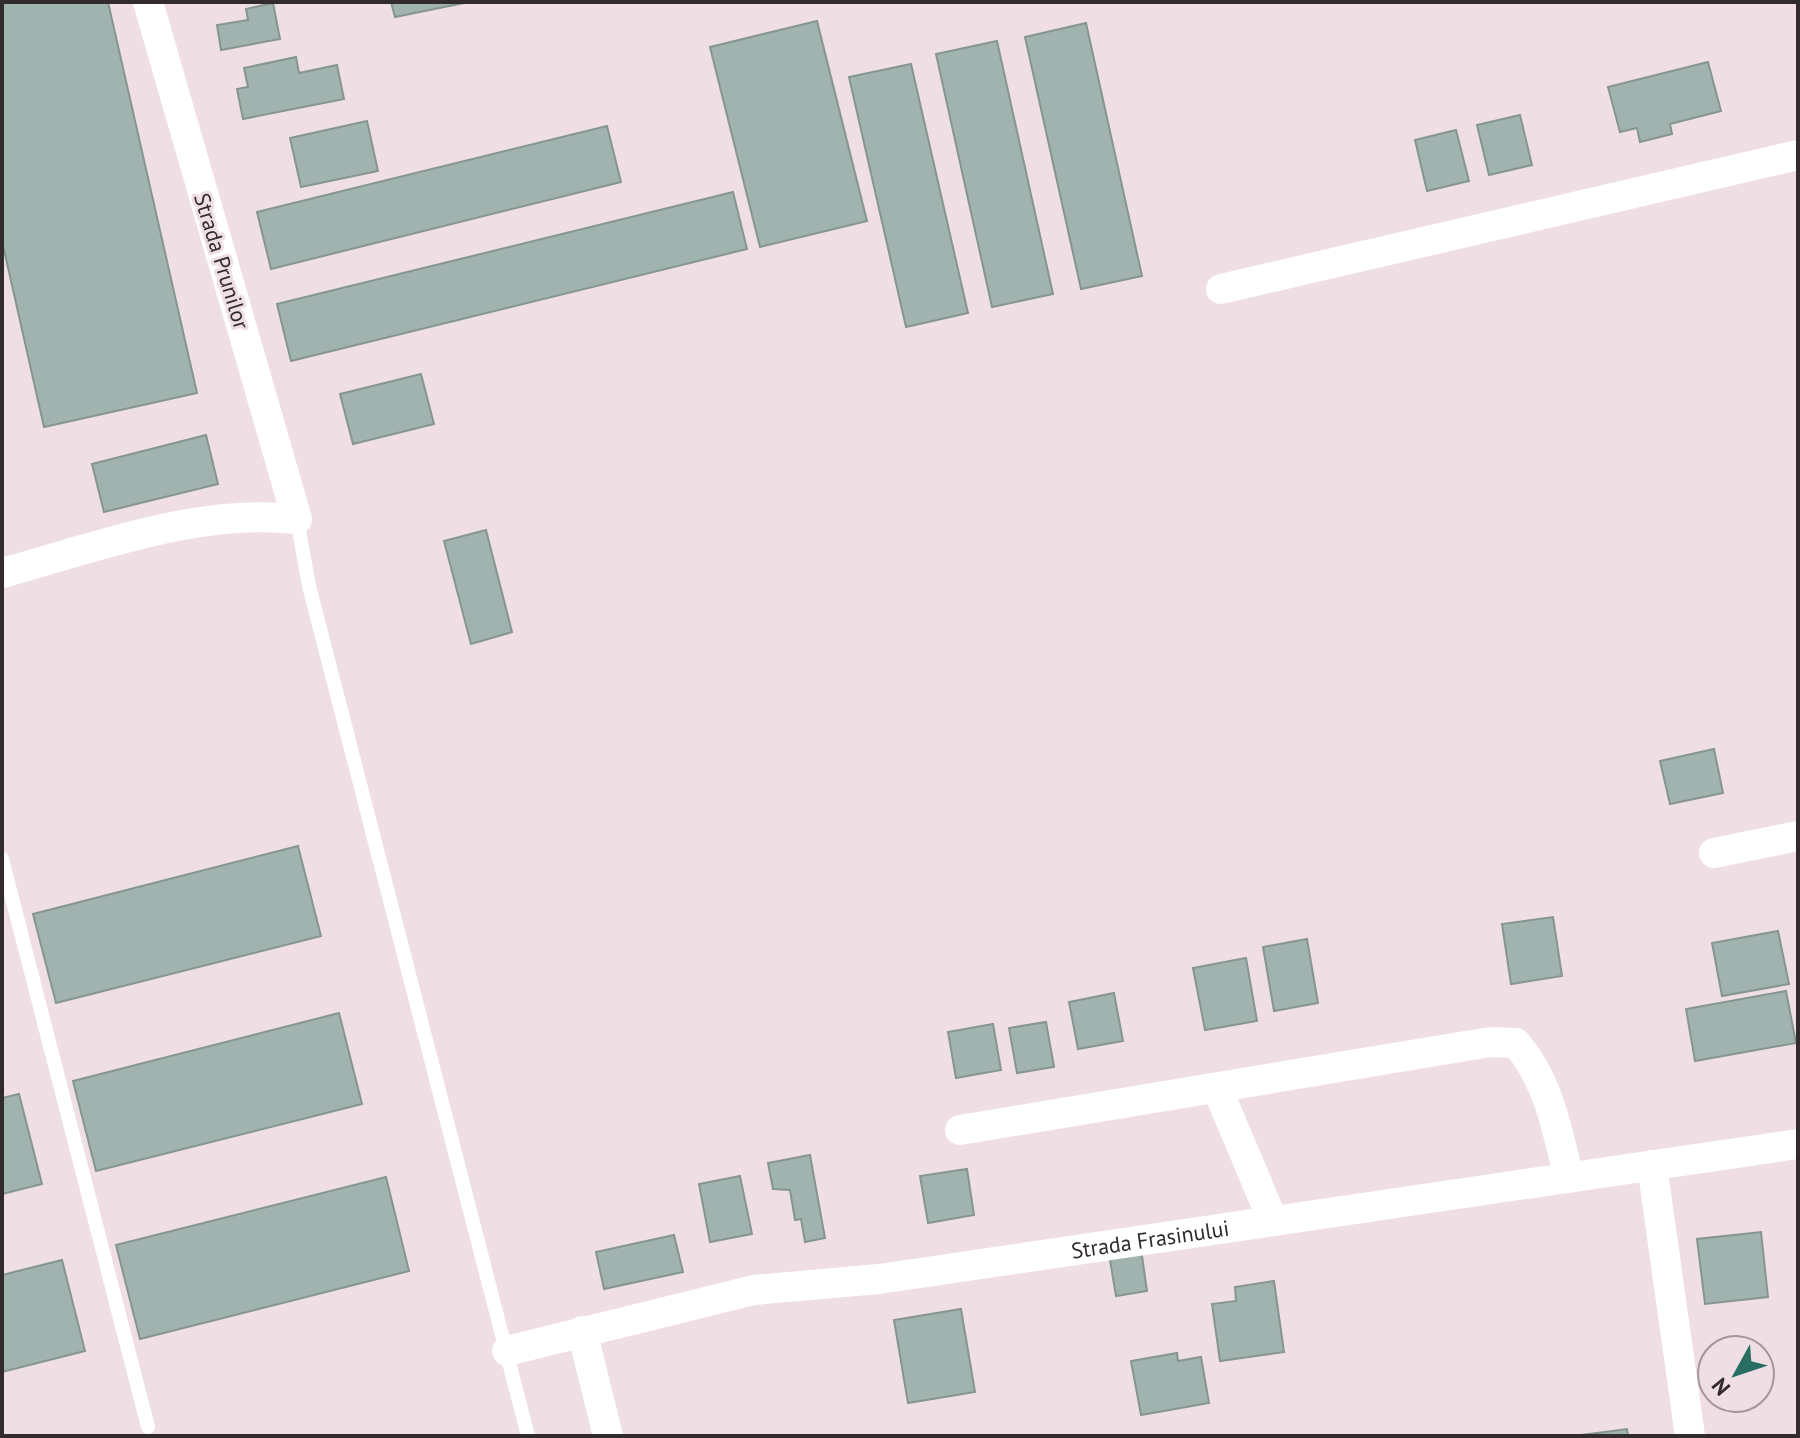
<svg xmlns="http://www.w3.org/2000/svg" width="1800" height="1438" font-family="'PT Sans',sans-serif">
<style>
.building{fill:#a1b3af;stroke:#859692;stroke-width:2}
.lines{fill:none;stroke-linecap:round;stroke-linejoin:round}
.service{stroke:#fff;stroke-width:14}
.minor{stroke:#fff;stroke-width:30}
.labels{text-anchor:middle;stroke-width:6;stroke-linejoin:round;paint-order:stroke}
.street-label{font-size:22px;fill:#312b2d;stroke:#f0dee5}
</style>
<rect width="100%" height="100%" fill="#f0dee5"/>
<!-- building -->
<g class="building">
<path d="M 2,2 L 108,2 L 197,393 L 44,427 L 2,241 Z"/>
<path d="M 391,2 L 469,2 L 395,17 Z"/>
<path d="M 273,3 L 280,39 L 221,50 L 217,25 L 248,20 L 246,9 Z"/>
<path d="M 817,21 L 867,221 L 760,247 L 710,47 Z"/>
<path d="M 1086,23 L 1142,276 L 1081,289 L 1025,37 Z"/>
<path d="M 997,41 L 1053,294 L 992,307 L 936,54 Z"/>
<path d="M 296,57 L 299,73 L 337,65 L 344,99 L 243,119 L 237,89 L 248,87 L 244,68 Z"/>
<path d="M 1708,62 L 1721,111 L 1670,124 L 1672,134 L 1640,142 L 1637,128 L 1620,132 L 1608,87 Z"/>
<path d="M 911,64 L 968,313 L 906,327 L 849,77 Z"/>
<path d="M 1520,115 L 1532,165 L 1489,175 L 1477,125 Z"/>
<path d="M 367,121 L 378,171 L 301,187 L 290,138 Z"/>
<path d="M 607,126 L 621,182 L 271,269 L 257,212 Z"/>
<path d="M 1456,130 L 1469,181 L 1427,191 L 1415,140 Z"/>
<path d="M 733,192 L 747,249 L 291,361 L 277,304 Z"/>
<path d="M 421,374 L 434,424 L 353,444 L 340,394 Z"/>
<path d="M 206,435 L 218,484 L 104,512 L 92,464 Z"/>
<path d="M 486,530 L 512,632 L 471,644 L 444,541 Z"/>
<path d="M 1714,749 L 1723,793 L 1670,804 L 1660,761 Z"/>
<path d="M 298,846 L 321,936 L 56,1003 L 33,914 Z"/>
<path d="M 1553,917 L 1562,976 L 1511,984 L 1502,924 Z"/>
<path d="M 1778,931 L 1789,984 L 1722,996 L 1712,943 Z"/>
<path d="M 1307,939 L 1318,1003 L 1274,1011 L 1263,947 Z"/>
<path d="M 1246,958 L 1257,1021 L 1205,1030 L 1193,968 Z"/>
<path d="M 1786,991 L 1796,1043 L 1695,1061 L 1686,1009 Z"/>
<path d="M 1114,993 L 1123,1041 L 1078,1049 L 1069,1002 Z"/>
<path d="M 339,1013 L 362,1104 L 96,1171 L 73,1081 Z"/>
<path d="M 1046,1022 L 1054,1067 L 1017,1073 L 1009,1028 Z"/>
<path d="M 993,1024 L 1001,1070 L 956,1078 L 948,1032 Z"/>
<path d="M 19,1094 L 42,1184 L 2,1194 L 2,1098 Z"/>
<path d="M 810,1155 L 825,1238 L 805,1242 L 801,1219 L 795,1220 L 790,1190 L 773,1189 L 768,1163 Z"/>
<path d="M 967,1169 L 974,1215 L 928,1223 L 920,1176 Z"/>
<path d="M 740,1176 L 752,1234 L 710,1242 L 699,1184 Z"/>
<path d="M 386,1177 L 409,1271 L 140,1339 L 116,1245 Z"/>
<path d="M 1761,1232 L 1768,1297 L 1705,1304 L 1697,1239 Z"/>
<path d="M 674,1235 L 683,1272 L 604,1289 L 596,1252 Z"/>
<path d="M 1141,1249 L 1147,1291 L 1116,1296 L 1109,1254 Z"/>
<path d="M 62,1260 L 85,1351 L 2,1372 L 2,1275 Z"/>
<path d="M 1274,1281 L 1284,1352 L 1220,1361 L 1212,1304 L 1236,1301 L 1235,1287 Z"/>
<path d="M 961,1309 L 975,1392 L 908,1403 L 894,1320 Z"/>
<path d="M 1177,1353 L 1178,1361 L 1201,1357 L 1209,1403 L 1141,1415 L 1131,1361 Z"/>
<path d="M 1627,1429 L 1628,1436 L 1582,1436 L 1582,1435 Z"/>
</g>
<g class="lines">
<!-- service -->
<g class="service">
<path d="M 297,519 L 309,586 L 528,1436"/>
<path d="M 2,859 L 148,1427"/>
</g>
<!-- minor -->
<g class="minor">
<path d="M 1221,289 L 1798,155"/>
<path d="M 2,573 C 97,547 198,508 297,519 L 148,2"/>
<path d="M 1714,853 L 1798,836"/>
<path d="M 1217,1088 L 1273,1221"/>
<path d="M 960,1130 L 1490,1042 L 1516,1043 C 1549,1081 1557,1130 1569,1178"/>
<path d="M 1652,1165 L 1690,1436"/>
<path d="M 582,1331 L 608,1436"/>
<path id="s1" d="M 507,1351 L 754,1290 L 879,1279 L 1798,1144"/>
</g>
</g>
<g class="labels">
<!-- street labels -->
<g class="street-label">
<text transform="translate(222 261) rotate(73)" y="8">Strada Prunilor</text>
<text dy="8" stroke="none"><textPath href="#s1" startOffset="654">Strada Frasinului</textPath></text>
</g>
</g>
<!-- border -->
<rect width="1800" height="1438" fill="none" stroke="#312b2d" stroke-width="8"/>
<!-- north arrow -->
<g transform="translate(1736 1374) rotate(230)"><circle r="38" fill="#f0dee5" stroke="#a4969b" stroke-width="2"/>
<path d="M0-6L14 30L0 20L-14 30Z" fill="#296e62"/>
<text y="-12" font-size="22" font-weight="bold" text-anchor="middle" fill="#312b2d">N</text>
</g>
</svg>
